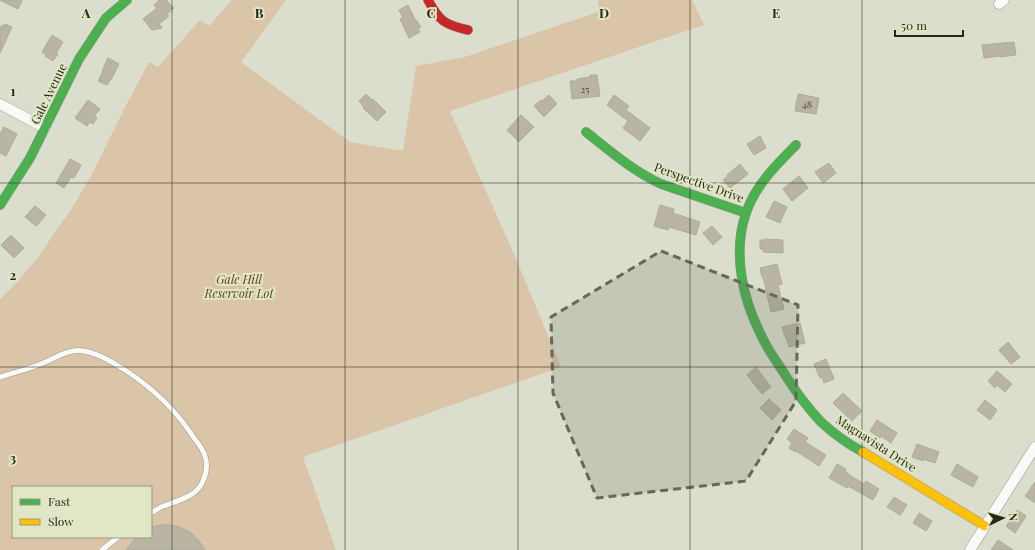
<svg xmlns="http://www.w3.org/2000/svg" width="1035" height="550" font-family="'Playfair Display',serif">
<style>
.green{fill:#dac5a8;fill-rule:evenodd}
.building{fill:#b9b5a2;stroke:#acab9e}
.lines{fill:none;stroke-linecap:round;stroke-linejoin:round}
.lane-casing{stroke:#97998c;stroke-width:6}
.street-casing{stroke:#97998c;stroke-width:11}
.fast-casing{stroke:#97998c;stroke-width:10}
.slow-casing{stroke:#97998c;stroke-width:10}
.jam-casing{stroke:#97998c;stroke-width:10}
.lane{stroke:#fafaf8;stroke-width:5}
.street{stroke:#fafaf8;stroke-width:10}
.fast{stroke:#4caf50;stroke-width:9}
.slow{stroke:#ffc107;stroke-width:9}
.jam{stroke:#c62828;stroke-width:9}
.marked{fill:#666859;fill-opacity:0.2;stroke:#666859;stroke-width:3;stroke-dasharray:8 5;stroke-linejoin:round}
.grid{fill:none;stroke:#26281b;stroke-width:1;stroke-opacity:0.55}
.labels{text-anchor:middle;stroke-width:4;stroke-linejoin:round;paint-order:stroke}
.number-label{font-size:10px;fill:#4b4b3d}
.street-label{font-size:12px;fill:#26281b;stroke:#e1e6c5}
.park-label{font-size:12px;font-style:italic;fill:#5e3c19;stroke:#e1e6c5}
.grid-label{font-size:13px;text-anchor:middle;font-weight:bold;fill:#26281b;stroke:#e1e6c5;stroke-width:4;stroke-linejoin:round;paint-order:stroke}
</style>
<rect width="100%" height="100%" fill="#dcdecd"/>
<!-- green -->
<path class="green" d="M 232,0 L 286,0 L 241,62 L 350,142 L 403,151 L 416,66 L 465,57 L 598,12 L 598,0 L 692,0 L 704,25 L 450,111 L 514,254 L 561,367 L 303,457 L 336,550 L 0,550 L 0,299 L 18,281 L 38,257 L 72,208 L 93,172 L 125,107 L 149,62 L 158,67 L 200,20 L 209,26 ZM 13,487 L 151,487 L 151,537 L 13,537 Z"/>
<!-- building -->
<g class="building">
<path d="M 0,0 L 22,0 L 18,9 Z"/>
<path d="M 159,0 L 166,0 L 174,8 L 167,14 L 169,16 L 159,24 L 162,28 L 152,30 L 143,19 L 157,8 L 154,5 Z"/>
<path d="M 408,5 L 416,21 L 417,21 L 421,27 L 418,29 L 420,32 L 409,38 L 400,19 L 403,18 L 399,10 Z"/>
<path d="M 5,24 L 12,27 L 0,53 L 0,29 L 2,25 L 4,26 Z"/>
<path d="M 52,35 L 63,42 L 56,53 L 58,54 L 53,61 L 45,56 L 46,54 L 42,52 Z"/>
<path d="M 1014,42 L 1016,55 L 1000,57 L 1000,56 L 984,58 L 982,45 Z"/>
<path d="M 108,58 L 119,64 L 111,80 L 110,80 L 107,85 L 98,81 L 103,71 L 102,71 Z"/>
<path d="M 590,75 L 597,75 L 600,96 L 572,99 L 570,81 L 577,81 L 577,79 L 590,77 Z"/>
<path d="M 366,94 L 372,100 L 373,99 L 386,112 L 377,121 L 363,108 L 364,107 L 359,101 Z"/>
<path d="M 798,94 L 819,98 L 816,114 L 795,111 Z"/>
<path d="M 549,95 L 557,104 L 544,117 L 534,106 L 541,100 L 542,101 Z"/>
<path d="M 614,95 L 629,106 L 626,110 L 650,128 L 640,141 L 623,128 L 628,121 L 607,105 Z"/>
<path d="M 88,100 L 100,109 L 94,116 L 97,118 L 93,124 L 90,122 L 87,126 L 75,118 Z"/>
<path d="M 521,115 L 534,127 L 519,142 L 507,130 Z"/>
<path d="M 4,127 L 17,134 L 6,156 L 0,153 L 0,134 Z"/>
<path d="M 760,136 L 766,148 L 754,155 L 747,144 Z"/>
<path d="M 70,159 L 81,165 L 74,178 L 71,177 L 64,188 L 56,183 Z"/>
<path d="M 829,163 L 836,173 L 823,183 L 815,172 Z"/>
<path d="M 740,164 L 748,174 L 730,188 L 723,180 L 728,176 L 727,175 Z"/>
<path d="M 799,176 L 808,188 L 792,201 L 783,189 Z"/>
<path d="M 774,201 L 787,207 L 780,223 L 766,217 Z"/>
<path d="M 660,205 L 674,209 L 673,213 L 700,222 L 696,235 L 669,227 L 668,230 L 654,226 Z"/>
<path d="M 35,206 L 46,215 L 36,226 L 25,217 Z"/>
<path d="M 712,226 L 722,237 L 713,245 L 703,233 Z"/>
<path d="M 11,235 L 24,248 L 14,258 L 1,245 Z"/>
<path d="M 765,239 L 783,240 L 783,253 L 763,252 L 763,249 L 760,249 L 760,240 L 765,240 Z"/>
<path d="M 777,264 L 782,284 L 778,285 L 784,309 L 771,312 L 763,277 L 762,277 L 760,268 Z"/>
<path d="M 800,323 L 805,343 L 789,347 L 786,337 L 785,337 L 782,327 Z"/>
<path d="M 1008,342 L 1020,357 L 1011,364 L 999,350 Z"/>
<path d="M 826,359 L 834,379 L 824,383 L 822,377 L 820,378 L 814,364 Z"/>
<path d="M 756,367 L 771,387 L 762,394 L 747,375 Z"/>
<path d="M 997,371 L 1012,384 L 1005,392 L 997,385 L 995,388 L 988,381 Z"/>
<path d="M 843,393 L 862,411 L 852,421 L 833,403 Z"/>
<path d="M 769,399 L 781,410 L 772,420 L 760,408 Z"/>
<path d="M 985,400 L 997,410 L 990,420 L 977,410 Z"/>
<path d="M 877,420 L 897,433 L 891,443 L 881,436 L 880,438 L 870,431 Z"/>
<path d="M 794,429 L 808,438 L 805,442 L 826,455 L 819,466 L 796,451 L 795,452 L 789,448 L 792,443 L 787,439 Z"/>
<path d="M 917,444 L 939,452 L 935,463 L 923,459 L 923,461 L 912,457 Z"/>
<path d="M 837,464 L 846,469 L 845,471 L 848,473 L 848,474 L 864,484 L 866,481 L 879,489 L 873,500 L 848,486 L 847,488 L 829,478 Z"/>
<path d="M 957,464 L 978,477 L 973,487 L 951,475 Z"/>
<path d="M 1035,482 L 1035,503 L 1025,496 Z"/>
<path d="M 894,497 L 907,505 L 900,515 L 887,507 Z"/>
<path d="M 1017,510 L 1026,516 L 1015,533 L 1006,526 Z"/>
<path d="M 919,513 L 932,521 L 926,531 L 913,523 Z"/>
<path d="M 162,525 L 170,525 L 179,527 L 190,532 L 199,541 L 205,550 L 126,550 L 136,537 L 151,537 L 151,527 Z"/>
<path d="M 998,540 L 1013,550 L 991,550 Z"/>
</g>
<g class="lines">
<!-- lane casing -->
<g class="lane-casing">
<g id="lane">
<path d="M 0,377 C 13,373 25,370 38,365 C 53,360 67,348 84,351 C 100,354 114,363 128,372 C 155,390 176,410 194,438 C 198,443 203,449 205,456 C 208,465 206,475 202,483 C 195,498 175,501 161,507 C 158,509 154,511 151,513"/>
<path d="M 102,550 L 118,537"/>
</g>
</g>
<!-- street casing -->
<g class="street-casing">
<g id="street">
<path d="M 999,4 L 1004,0"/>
<path d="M 0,104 L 45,128"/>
<path d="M 970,550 L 1035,447"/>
</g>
</g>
<!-- fast casing -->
<g class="fast-casing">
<g id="fast">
<path d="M 586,132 C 610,151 633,171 661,184 L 746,213"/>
<path d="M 796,145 C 776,165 755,186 746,213 C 732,254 743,300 762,337 C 768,350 776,361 784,373 C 795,391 807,407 821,422 C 834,434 848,444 863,452"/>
<path d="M 0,205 L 30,158 L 79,59 L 106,18 L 127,0"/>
</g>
</g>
<!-- slow casing -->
<g class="slow-casing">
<path id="slow" d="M 863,452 L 985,526"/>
</g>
<!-- jam casing -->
<g class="jam-casing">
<path id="jam" d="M 428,0 C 439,21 445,25 468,30"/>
</g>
<!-- lane -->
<use href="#lane" class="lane"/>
<!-- street -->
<use href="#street" class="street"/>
<!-- fast -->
<use href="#fast" class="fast"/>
<!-- slow -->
<use href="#slow" class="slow"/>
<!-- jam -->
<use href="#jam" class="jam"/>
</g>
<!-- marked area -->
<path class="marked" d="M 661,251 L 798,305 L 796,401 L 746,481 L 597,498 L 553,393 L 551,317 Z"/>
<!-- grid -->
<path class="grid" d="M 172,0 L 172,550M 345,0 L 345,550M 518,0 L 518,550M 690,0 L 690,550M 862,0 L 862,550M 0,183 L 1035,183M 0,367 L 1035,367"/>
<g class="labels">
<!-- number labels -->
<g class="number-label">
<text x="585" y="93">25</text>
<text x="807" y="108">48</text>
</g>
<!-- street labels -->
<g class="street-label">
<text transform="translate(49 94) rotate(-64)" y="4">Gale Avenue</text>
<text transform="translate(699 183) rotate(20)" y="4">Perspective Drive</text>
<text transform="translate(876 444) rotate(33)" y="4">Magnavista Drive</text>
</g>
<!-- park labels -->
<g class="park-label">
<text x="239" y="284">Gale Hill<tspan x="239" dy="14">Reservoir Lot</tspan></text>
</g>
</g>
<g class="grid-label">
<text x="86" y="18">A</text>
<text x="259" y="18">B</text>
<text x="431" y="18">C</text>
<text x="604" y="18">D</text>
<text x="776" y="18">E</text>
<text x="13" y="96">1</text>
<text x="13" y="280">2</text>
<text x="13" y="463">3</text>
</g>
<!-- legend -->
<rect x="12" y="486" width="140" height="52" fill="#e1e6c5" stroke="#969a81"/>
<rect x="20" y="499" width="20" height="6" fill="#4caf50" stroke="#969a81"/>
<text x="48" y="506" font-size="12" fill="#26281b">Fast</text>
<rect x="20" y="519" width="20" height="6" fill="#ffc107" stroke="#969a81"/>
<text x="48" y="526" font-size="12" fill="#26281b">Slow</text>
<!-- north arrow -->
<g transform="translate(1003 518) rotate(85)" stroke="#e1e6c5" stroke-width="3" paint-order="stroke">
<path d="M0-3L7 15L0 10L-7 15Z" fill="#26281b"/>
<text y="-6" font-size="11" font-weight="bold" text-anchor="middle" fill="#26281b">N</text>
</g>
<!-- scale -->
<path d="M895 30v6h68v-6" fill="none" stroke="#26281b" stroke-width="2"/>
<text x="901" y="30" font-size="12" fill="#26281b" stroke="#e1e6c5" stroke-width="3" paint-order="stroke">50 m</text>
</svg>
